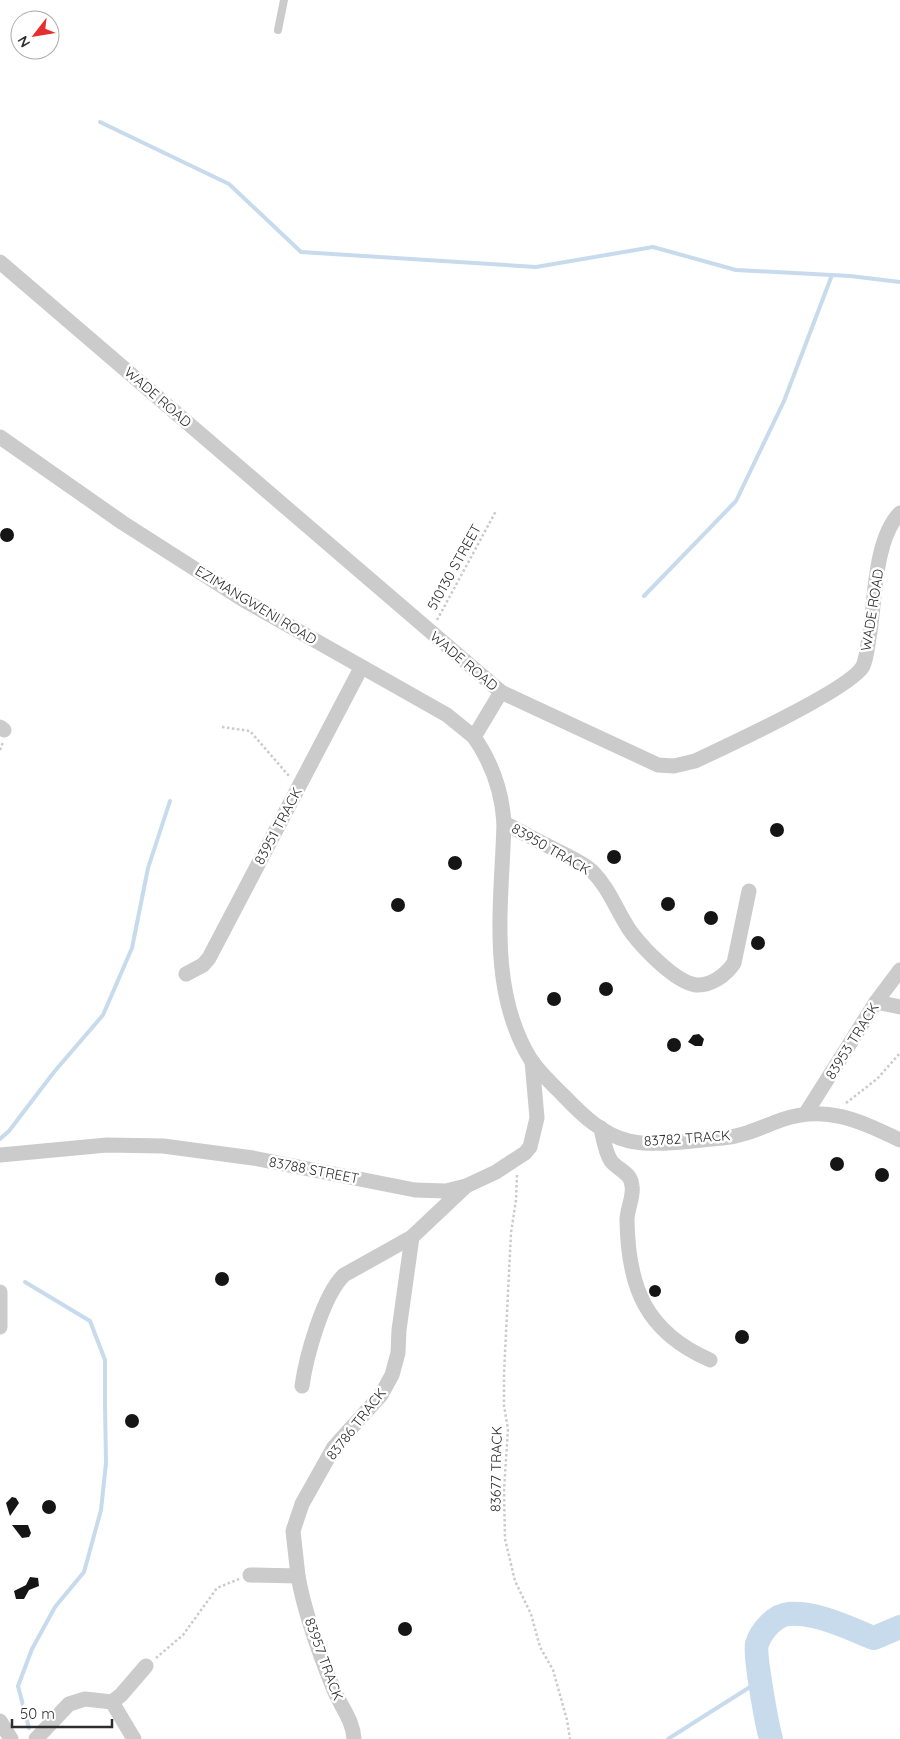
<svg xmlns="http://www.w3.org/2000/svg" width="900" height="1739" font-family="Quicksand,sans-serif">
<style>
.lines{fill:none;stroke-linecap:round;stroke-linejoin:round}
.stream{stroke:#c7dbec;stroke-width:4}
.river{stroke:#c7dbec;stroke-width:24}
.building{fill:#151515}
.path{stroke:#cbcbcb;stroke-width:2.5;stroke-dasharray:2.5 2.5;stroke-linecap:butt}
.service{stroke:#cbcbcb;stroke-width:8}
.minor{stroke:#cbcbcb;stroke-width:15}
.labels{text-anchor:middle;stroke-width:5;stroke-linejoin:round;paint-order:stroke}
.street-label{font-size:14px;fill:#2e2e2e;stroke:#fff}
</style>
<rect width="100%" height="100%" fill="#fff"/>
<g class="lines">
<!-- stream -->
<g class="stream">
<path d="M 100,122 L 229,184 L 301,252 L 536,267 L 653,247 L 736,270 L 850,276 L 900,282"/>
<path d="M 644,596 L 736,501 L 784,401 L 832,275"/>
<path d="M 0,1139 L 9,1131 L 54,1072 L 103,1015 L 132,948 L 148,868 L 170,801"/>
<path d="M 25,1282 L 90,1321 L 105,1360 L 105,1404 L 106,1463 L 101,1510 L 84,1572 L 55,1607 L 32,1649 L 18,1686 L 29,1728"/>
<path d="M 668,1739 L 761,1680"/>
</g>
<!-- river -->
<path class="river" d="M 771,1739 C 767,1725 754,1654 757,1644 C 761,1631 775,1615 789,1614 C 817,1612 848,1628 874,1638 L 900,1627"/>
</g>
<!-- building -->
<g class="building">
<circle cx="7" cy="535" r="7"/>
<circle cx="777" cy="830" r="7"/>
<circle cx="614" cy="857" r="7"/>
<circle cx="455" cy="863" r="7"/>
<circle cx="668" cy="904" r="7"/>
<circle cx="398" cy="905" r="7"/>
<circle cx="711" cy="918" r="7"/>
<circle cx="758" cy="943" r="7"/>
<circle cx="606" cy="989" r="7"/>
<circle cx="554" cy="999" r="7"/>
<path d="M 699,1034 L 704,1039 L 702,1046 L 695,1046 L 688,1042 L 693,1035 Z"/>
<circle cx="674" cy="1045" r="7"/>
<circle cx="837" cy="1164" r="7"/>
<circle cx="882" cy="1175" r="7"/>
<circle cx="222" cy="1279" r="7"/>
<circle cx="655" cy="1291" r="6"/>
<circle cx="742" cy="1337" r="7"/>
<circle cx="132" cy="1421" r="7"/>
<path d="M 12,1497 L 16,1498 L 19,1503 L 10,1516 L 6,1503 Z"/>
<circle cx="49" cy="1507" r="7"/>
<path d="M 12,1525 L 28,1525 L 31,1533 L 29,1537 L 22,1538 Z"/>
<path d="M 30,1577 L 38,1578 L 39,1586 L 29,1590 L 24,1599 L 16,1599 L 14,1591 L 26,1585 Z"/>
<circle cx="405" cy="1629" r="7"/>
</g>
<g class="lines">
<!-- path -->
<g class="path">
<path d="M 437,620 L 496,511"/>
<path d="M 222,727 L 250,731 L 289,776"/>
<path d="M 0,750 L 3,742"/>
<path d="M 846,1103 L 877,1079 L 900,1053"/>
<path d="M 517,1175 L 516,1200 L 511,1233 L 504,1373 L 504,1406 L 508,1429 L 504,1490 L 505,1539 L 515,1581 L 531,1614 L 540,1647 L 553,1670 L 567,1720 L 570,1739"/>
<path d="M 156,1658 L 183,1635 L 217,1588 L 239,1579"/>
</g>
<!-- service -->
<path class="service" d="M 278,30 L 284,0"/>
<!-- minor -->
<g class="minor">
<path d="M 0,262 L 501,692 L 658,765 L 674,766 L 695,761 C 725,747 851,689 863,666 C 867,657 868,642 870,632 C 875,598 875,538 900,513"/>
<path d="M 0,437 L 123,523 L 242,599 L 447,715 L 474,737 L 501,692"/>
<path d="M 0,727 L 4,730"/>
<path d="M 474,737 C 492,763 502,791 504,823 C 502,901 487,989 531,1060 C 540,1073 553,1085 564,1096 C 582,1115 603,1135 629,1141 C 656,1147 696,1140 723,1138 C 744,1136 762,1127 781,1120 C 826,1104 860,1121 900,1140"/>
<path d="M 504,823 C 520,831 536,840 552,848 C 565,855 581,861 592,871 C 610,889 617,912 631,932 C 643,948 675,982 696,985 C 711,986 726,975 734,963 L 749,891"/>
<path d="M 186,974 L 203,965 L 209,958 L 361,668"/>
<path d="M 876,1002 L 900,1007"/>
<path d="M 806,1113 L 876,1002 L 900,970"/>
<path d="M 601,1128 C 603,1138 605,1152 611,1161 C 618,1170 631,1172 632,1186 C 634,1197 627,1208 627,1220 C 628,1288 646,1332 710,1360"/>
<path d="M 0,1155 L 107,1145 L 163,1146 L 253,1158 L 415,1190 L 446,1191 L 466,1186 L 496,1172 L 525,1153 L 530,1147 L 537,1118 L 532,1061"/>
<path d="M 0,1292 L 0,1327"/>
<path d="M 302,1386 C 306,1357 323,1295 344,1275 L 412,1237 L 466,1186"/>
<path d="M 250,1575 L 298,1576 L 293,1531 L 302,1504 L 334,1447 L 381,1395 L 392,1375 L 398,1353 L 399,1330 L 412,1237"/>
<path d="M 298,1576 C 305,1615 319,1653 334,1690 C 341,1707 353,1720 354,1739"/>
<path d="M 112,1702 L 121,1695 L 146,1666"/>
<path d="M 0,1721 L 11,1739"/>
<path d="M 36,1739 L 69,1704 L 85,1699 L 112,1702 L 134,1739"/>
</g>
</g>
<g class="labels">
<!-- street labels -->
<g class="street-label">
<text transform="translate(158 397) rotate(41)" y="5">WADE ROAD</text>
<text transform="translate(454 567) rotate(-61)" y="5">510130 STREET</text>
<text transform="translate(256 605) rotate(31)" y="5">EZIMANGWENI ROAD</text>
<text transform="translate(872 610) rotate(-81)" y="5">WADE ROAD</text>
<text transform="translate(464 661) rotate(40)" y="5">WADE ROAD</text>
<text transform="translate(278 826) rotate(-62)" y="5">83951 TRACK</text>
<text transform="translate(551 849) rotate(30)" y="5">83950 TRACK</text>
<text transform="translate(852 1041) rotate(-58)" y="5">83953 TRACK</text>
<text transform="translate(687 1138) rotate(-4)" y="5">83782 TRACK</text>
<text transform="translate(314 1170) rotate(11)" y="5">83788 STREET</text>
<text transform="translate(356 1424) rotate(-52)" y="5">83786 TRACK</text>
<text transform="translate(496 1469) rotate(-89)" y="5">83677 TRACK</text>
<text transform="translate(324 1659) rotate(70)" y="5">83957 TRACK</text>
</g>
</g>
<!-- north arrow -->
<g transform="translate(35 35) rotate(239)"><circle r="24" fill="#ffffff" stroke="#ababab"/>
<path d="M0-4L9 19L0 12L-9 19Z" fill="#e72e2f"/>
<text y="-8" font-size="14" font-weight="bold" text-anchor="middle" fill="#2e2e2e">N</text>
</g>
<!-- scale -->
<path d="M12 1719v8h100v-8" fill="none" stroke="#2e2e2e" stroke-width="2.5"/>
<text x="20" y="1719" font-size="15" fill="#2e2e2e" stroke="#ffffff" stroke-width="4" paint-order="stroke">50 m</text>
</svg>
